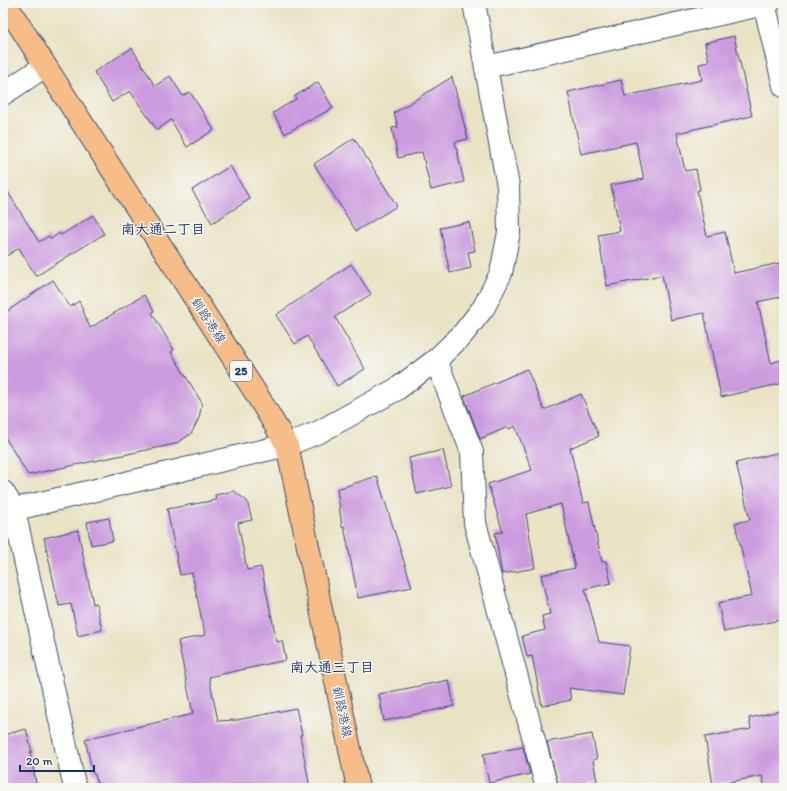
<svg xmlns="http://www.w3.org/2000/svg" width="787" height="791" font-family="Itim,'Klee One',sans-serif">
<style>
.building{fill:#cc9bdf}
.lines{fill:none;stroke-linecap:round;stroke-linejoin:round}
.minor-casing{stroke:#3a4a6d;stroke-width:24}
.major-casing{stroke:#3a4a6d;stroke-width:24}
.minor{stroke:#fff;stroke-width:22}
.major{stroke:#f7bd88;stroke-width:22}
.labels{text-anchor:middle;stroke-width:3;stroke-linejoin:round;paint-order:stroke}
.shield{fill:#f6f6f2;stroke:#5d6b8a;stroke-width:1}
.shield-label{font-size:12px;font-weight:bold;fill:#1b2f5e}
.street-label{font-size:13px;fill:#1b2f5e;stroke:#f6f6f2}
.neighbourhood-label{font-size:14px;font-weight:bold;fill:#1b2f5e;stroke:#f6f6f2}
</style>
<rect width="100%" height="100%" fill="#f6f6f2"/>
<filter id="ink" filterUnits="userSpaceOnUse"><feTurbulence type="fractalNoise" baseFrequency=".025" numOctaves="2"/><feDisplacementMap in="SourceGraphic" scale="8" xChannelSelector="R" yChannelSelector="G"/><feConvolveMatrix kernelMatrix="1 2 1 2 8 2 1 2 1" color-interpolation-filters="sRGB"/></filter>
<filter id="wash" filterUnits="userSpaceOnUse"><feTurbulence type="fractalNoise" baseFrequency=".012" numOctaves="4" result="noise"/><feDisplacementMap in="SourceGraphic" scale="16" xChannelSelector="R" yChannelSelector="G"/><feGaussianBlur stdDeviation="0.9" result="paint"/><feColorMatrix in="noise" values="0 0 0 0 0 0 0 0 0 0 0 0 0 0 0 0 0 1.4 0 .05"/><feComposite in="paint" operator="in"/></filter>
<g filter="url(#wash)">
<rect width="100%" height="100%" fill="#e9e3c4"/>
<g id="blocks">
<!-- building -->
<g class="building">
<path d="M 734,36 L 752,116 L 677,133 L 685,171 L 696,169 L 700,190 L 697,191 L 707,236 L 725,232 L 734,273 L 784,262 L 784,296 L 758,302 L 771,363 L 781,360 L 784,374 L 784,383 L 721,397 L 704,313 L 671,320 L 662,275 L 607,286 L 598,235 L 620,231 L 611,185 L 644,179 L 636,142 L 581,154 L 568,92 L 621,80 L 625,96 L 702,80 L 699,64 L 709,62 L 705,43 Z"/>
<path d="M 132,48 L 155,86 L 170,76 L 183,96 L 190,92 L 214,130 L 187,147 L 171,120 L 157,130 L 130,91 L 112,102 L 94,72 Z"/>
<path d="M 452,77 L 468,139 L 455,142 L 464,182 L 431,190 L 422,152 L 398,158 L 392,128 L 398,127 L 394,113 Z"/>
<path d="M 318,82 L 333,108 L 309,121 L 309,120 L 285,134 L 273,113 L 296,99 L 295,96 Z"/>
<path d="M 354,138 L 397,206 L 356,231 L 314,164 Z"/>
<path d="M 230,166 L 250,199 L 212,223 L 192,190 Z"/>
<path d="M 3,184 L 39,242 L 49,236 L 51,239 L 59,233 L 61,235 L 93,215 L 104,234 L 36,276 L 19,248 L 3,258 Z"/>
<path d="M 469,222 L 475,251 L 468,252 L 471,268 L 450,273 L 440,228 Z"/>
<path d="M 351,264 L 371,294 L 335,317 L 365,369 L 337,386 L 307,336 L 295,344 L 276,315 Z"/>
<path d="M 53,280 L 70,307 L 79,301 L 90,328 L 144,295 L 154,311 L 152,313 L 174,350 L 171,352 L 202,403 L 199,418 L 191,434 L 175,444 L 28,475 L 3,434 L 3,314 Z"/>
<path d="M 527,369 L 544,410 L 581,394 L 599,436 L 570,448 L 583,503 L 589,502 L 602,562 L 606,561 L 611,583 L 585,589 L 599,642 L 630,646 L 623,695 L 569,688 L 571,700 L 542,706 L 532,656 L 527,657 L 522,636 L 545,630 L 542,616 L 550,614 L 541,575 L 575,568 L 561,504 L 526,514 L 535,568 L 502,574 L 495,533 L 503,532 L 488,484 L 532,470 L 515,426 L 509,429 L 508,427 L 480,439 L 464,396 Z"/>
<path d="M 443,450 L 451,486 L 417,494 L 409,458 Z"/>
<path d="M 784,451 L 784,619 L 724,632 L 718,603 L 752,596 L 735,523 L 750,520 L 736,463 Z"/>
<path d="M 377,476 L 412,587 L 358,598 L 344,526 L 342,527 L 337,489 Z"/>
<path d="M 234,491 L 247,501 L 252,520 L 238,523 L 247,570 L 261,567 L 277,642 L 282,641 L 286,660 L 209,677 L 218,721 L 237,720 L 296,708 L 302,735 L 300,735 L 310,788 L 98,788 L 95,774 L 93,774 L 85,739 L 193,714 L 178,641 L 205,635 L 192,573 L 180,575 L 167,509 L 216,500 L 215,495 Z"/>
<path d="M 109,518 L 113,541 L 91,545 L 87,522 Z"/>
<path d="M 78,530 L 93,604 L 96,603 L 102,630 L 78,636 L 71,604 L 59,606 L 44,538 Z"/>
<path d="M 449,680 L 454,706 L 384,721 L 379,694 Z"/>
<path d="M 784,710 L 784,788 L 765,788 L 762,776 L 713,785 L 705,737 L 751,729 L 749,718 Z"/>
<path d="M 26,729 L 32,752 L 30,752 L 37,788 L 3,788 L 3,735 Z"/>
<path d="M 592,734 L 597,759 L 593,760 L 597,781 L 588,783 L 589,788 L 559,788 L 547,742 Z"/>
<path d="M 523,747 L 530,774 L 489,783 L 483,754 Z"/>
</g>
</g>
</g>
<g filter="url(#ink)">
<use href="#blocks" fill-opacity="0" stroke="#3a4a6d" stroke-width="1"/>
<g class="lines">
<!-- minor casing -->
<g class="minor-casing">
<g id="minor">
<path d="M 764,3 L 784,86"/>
<path d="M 486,67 L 769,3"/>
<path d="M 3,94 L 45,66"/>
<path d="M 436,360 L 472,452 L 475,523 L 547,788"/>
<path d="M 3,492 L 14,510 L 75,788"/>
<path d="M 3,512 L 287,445 L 319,432 L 397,389 L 436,360 L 462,335 L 484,307 L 501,273 L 509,232 L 508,186 L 474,3"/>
</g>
</g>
<!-- major casing -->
<g class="major-casing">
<path id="major" d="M 5,3 L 257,395 L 287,445 L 358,788"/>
</g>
<!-- minor -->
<use href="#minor" class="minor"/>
<!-- major -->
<use href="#major" class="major"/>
</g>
</g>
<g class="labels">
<!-- shield labels -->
<rect class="shield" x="230" y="361" width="22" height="20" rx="3"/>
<g class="shield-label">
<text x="241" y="375">25</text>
</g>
<!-- street labels -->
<g class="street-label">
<text transform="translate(209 320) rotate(57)" y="5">釧路港線</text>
<text transform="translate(343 712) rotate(78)" y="5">釧路港線</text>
</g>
<!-- neighbourhood labels -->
<g class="neighbourhood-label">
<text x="163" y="234">南大通二丁目</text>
<text x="332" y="672">南大通三丁目</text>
</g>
</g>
<!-- margin -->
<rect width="787" height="791" fill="none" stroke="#f6f6f2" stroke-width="16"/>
<!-- scale -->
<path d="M20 765v6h74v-6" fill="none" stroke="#1b2f5e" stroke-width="2"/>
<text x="26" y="765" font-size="12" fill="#1b2f5e" stroke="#f6f6f2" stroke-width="3" paint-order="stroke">20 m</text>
</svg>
